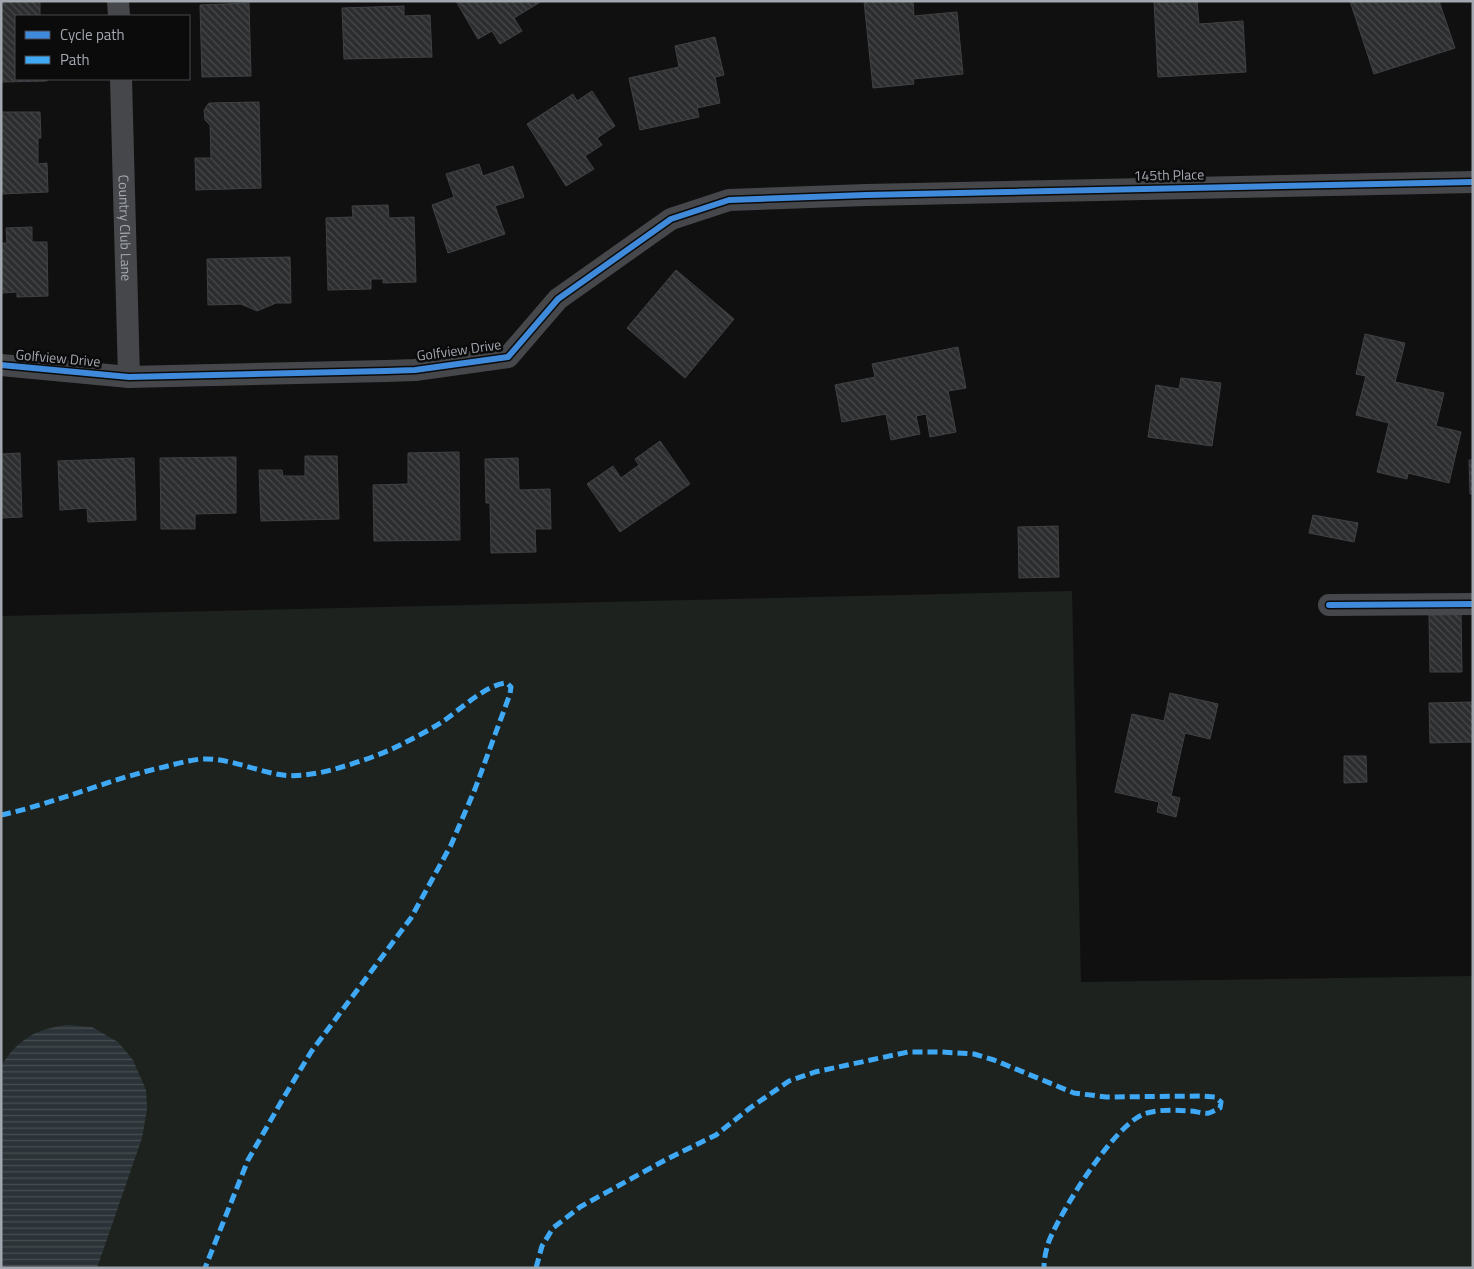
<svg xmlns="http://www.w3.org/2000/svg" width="1474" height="1269" font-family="'Titillium Web',sans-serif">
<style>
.grass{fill:#1d221e}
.water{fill:url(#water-rules)}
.building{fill:url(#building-back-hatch);stroke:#404144}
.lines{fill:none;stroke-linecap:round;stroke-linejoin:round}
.street{stroke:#46474a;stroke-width:22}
.quiet{stroke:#3fa9f5;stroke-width:5;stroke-dasharray:10 5;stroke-linecap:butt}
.cycleway-casing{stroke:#0b0b0c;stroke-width:9}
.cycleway{stroke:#408adc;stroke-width:6}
.labels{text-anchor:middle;stroke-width:5;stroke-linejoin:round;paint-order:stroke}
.street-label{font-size:14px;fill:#a3a7b0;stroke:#0b0b0c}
</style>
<defs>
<pattern id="water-rules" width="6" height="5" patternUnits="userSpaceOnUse" patternTransform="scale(1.25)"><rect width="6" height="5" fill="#2c3338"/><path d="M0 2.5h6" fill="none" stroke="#474e52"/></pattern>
<pattern id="building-back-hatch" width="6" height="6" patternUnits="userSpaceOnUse" patternTransform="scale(1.25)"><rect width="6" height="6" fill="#2c2d2e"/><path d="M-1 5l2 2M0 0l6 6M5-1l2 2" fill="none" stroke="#47494a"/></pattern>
</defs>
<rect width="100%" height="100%" fill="#101011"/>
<!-- grass -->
<path class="grass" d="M 1072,591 L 1081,982 L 1473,976 L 1473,1268 L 1,1268 L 1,616 Z"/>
<!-- water -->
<path class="water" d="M 67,1025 L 92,1027 L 118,1042 L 133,1060 L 146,1090 L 147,1109 L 142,1138 L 97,1268 L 1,1268 L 1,1066 C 18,1039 36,1029 67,1025 Z"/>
<!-- building -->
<g class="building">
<path d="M 1,1 L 40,1 L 40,16 L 16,16 L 16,79 L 47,79 L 47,81 L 1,82 Z"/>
<path d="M 456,1 L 542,1 L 514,18 L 522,31 L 500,44 L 492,31 L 478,39 Z"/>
<path d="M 864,1 L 913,1 L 914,16 L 957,12 L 963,74 L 913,79 L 914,84 L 873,88 Z"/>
<path d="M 1154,1 L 1197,1 L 1199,24 L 1243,21 L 1246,72 L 1158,77 Z"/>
<path d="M 1350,1 L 1439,1 L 1455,48 L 1374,74 Z"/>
<path d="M 249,3 L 251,76 L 202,77 L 200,5 Z"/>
<path d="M 404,6 L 404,16 L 430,15 L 432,57 L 344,59 L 342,8 Z"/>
<path d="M 715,37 L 724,75 L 715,77 L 720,103 L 697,108 L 699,117 L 640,130 L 629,78 L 679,67 L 675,46 Z"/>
<path d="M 592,91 L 615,126 L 597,138 L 602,145 L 585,156 L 594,169 L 566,186 L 527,124 L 573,94 L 577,101 Z"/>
<path d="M 259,102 L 261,188 L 196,190 L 195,158 L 211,158 L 210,125 L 205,120 L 204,110 L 209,103 Z"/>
<path d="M 1,112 L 40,112 L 41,138 L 38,138 L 38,164 L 47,163 L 48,192 L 1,194 Z"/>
<path d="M 479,164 L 483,176 L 513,166 L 524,197 L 495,206 L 505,234 L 448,253 L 432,205 L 454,197 L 446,174 Z"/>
<path d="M 388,205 L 389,218 L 414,217 L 416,282 L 383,283 L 383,279 L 371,279 L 371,289 L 328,290 L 326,218 L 353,217 L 352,206 Z"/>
<path d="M 32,227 L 32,242 L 47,242 L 48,296 L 17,297 L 17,292 L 1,293 L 1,243 L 7,243 L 6,228 Z"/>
<path d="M 290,257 L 291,303 L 276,303 L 257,311 L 241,304 L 208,305 L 207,259 Z"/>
<path d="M 676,270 L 734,319 L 685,378 L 627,328 Z"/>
<path d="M 1365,334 L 1405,343 L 1395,382 L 1444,393 L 1436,426 L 1461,432 L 1449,483 L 1408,473 L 1407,479 L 1377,472 L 1389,423 L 1356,415 L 1366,376 L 1356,374 Z"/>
<path d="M 958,347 L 966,388 L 948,391 L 956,432 L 930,437 L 926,414 L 916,416 L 920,434 L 891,440 L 886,414 L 842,422 L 835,385 L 875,377 L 872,364 Z"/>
<path d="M 1181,378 L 1221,383 L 1212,446 L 1148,437 L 1156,385 L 1179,389 Z"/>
<path d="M 660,441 L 690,484 L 620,532 L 587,484 L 613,466 L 621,478 L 639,465 L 635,459 Z"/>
<path d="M 459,452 L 460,540 L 374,541 L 373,485 L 408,484 L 408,453 Z"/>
<path d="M 20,453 L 22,517 L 1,518 L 1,454 Z"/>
<path d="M 305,456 L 337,456 L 339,519 L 261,521 L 259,470 L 282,470 L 283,476 L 305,476 Z"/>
<path d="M 236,457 L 236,513 L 195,514 L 195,529 L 161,529 L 160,458 Z"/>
<path d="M 134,458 L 136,520 L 88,522 L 87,508 L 60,510 L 58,461 Z"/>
<path d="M 518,458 L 519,490 L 550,489 L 551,529 L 535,529 L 536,552 L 491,553 L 490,503 L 486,503 L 485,459 Z"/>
<path d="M 1469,460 L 1473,460 L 1473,494 L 1470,494 Z"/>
<path d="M 1313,515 L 1358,523 L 1354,542 L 1309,533 Z"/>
<path d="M 1058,526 L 1059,577 L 1019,578 L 1018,527 Z"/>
<path d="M 1461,614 L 1462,672 L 1430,672 L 1429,615 Z"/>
<path d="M 1170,693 L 1218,704 L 1210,739 L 1185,733 L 1171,796 L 1180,798 L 1176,817 L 1157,812 L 1159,802 L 1115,792 L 1132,714 L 1164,721 Z"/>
<path d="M 1473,702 L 1473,742 L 1430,743 L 1429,703 Z"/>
<path d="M 1344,756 L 1366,756 L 1367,782 L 1344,783 Z"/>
</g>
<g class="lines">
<!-- street -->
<g class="street">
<path d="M 118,1 L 119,16"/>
<path id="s1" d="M 121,79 L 129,377"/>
<path d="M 1,365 L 129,377 L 386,371 L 415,370 L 508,357 L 558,299 L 671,219 L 729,200 L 866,195 L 1473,182"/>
<path d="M 1329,605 L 1473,604"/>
</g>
<!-- quiet -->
<g class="quiet">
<path d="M 1,815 C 57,803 109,779 164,767 C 176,764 189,760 202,759 C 227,758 251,769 276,774 C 296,778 316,774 335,769 C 359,762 384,754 406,742 C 418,736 431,729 442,722 C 460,710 486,684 507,683 L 511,687 L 510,694 L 475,789 L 451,845 L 411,918 L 311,1052 L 284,1097 L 248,1160 L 205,1268"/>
<path d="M 536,1268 L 542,1246 L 553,1228 L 580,1207 L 667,1159 L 716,1135 L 750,1108 L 789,1081 L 815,1072 L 908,1052 L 942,1052 L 974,1054 L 994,1060 L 1074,1093 L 1106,1097 L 1202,1096 L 1215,1097 L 1221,1102 L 1220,1108 C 1216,1110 1212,1112 1209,1113 C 1203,1114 1196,1111 1190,1111 C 1175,1110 1158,1109 1144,1114 C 1114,1125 1061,1211 1049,1241 C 1046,1250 1044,1259 1044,1268"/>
</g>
<!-- cycleway casing -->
<g class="cycleway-casing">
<g id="cycleway">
<path d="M 1,365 L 129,377 L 386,371 L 415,370 L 508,357 L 558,299 L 671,219 L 729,200 L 866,195 L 1473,182"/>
<path d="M 1329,605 L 1473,604"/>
</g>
</g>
<!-- cycleway -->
<use href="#cycleway" class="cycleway"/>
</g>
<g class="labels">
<!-- street labels -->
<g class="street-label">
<text transform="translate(1169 175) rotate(-1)" y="5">145th Place</text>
<text dy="5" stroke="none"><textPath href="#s1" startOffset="149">Country Club Lane</textPath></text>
<text transform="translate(459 350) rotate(-8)" y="5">Golfview Drive</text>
<text transform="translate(58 358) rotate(5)" y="5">Golfview Drive</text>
</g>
</g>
<!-- border -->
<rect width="1474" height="1269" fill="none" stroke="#a3a7b0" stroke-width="5"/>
<!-- legend -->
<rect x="15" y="15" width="175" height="65" fill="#0b0b0c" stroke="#48494e"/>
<rect x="25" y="31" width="25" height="8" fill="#408adc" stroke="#48494e"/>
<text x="60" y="40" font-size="15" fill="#a3a7b0">Cycle path</text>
<rect x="25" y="56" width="25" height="8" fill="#3fa9f5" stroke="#48494e"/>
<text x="60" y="65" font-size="15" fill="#a3a7b0">Path</text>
</svg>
